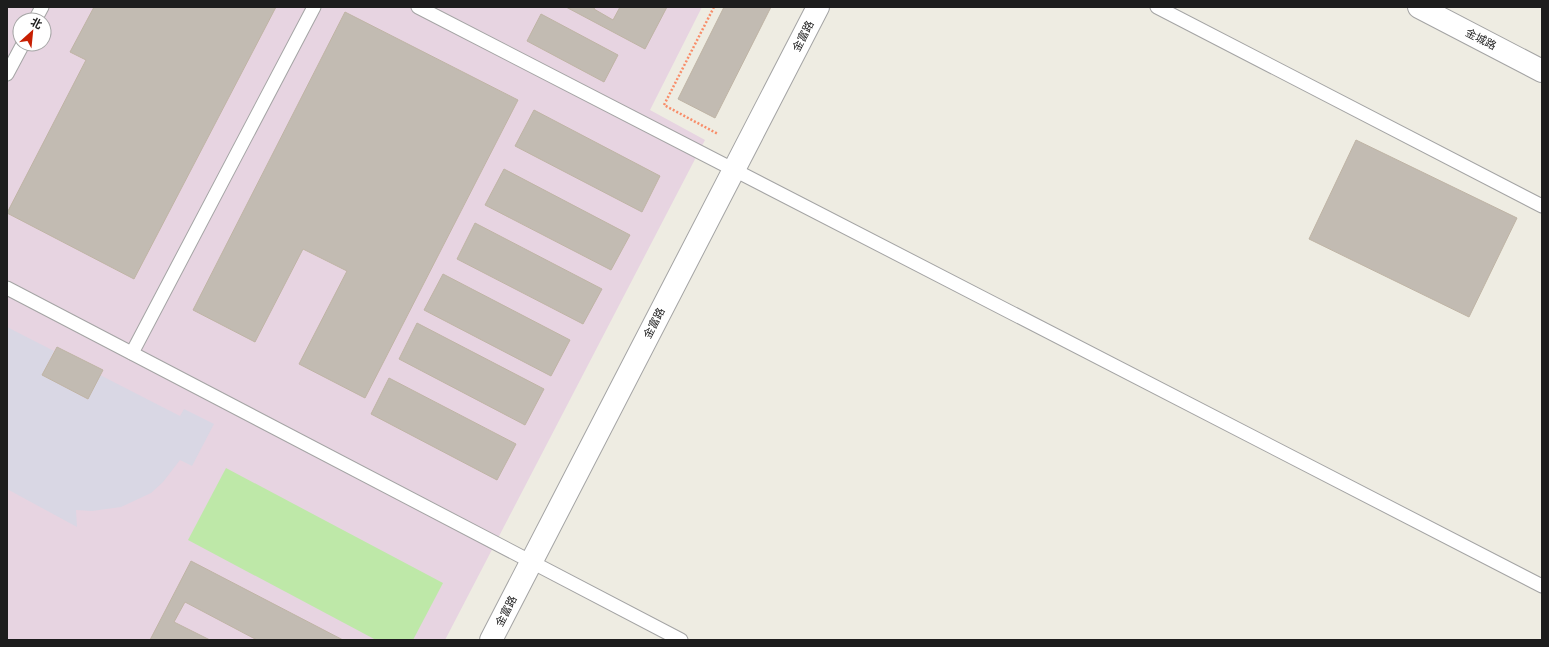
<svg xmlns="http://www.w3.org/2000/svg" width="1549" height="647" font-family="Poppins,'Noto Sans SC',sans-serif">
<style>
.industrial{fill:#e7d4e1;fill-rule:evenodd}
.grass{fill:#bee8a8}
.plaza{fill:#d9d7e4}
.building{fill:#c2bbb2;stroke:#bfb4a5}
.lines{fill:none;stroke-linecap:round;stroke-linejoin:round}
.lane-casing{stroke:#a4a4a4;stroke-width:15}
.street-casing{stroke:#a4a4a4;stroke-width:24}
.path{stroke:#f88d69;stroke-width:2.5;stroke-dasharray:2 2;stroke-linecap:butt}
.lane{stroke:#fff;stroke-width:13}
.street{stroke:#fff;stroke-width:22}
.labels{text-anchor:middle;stroke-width:3;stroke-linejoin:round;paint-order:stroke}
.street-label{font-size:11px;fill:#1d1d1d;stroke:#fff}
</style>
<rect width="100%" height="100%" fill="#eeece2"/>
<!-- industrial -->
<path class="industrial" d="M 7,7 L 702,7 L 650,110 L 705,140 L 445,640 L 7,640 ZM 20,20 L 44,20 L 44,44 L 20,44 Z"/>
<!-- grass -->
<path class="grass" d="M 226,468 L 443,583 L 413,640 L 376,640 L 188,540 Z"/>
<!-- plaza -->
<path class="plaza" d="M 7,327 L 54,351 L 42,375 L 87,399 L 100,375 L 180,416 L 184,409 L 214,424 L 192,466 L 180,460 L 163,482 L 151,493 L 121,507 L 92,511 L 76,510 L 77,527 L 7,489 Z"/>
<!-- building -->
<g class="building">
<path d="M 94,7 L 276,7 L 134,279 L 7,213 L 86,60 L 70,52 Z"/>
<path d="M 566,7 L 595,7 L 594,9 L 613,20 L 620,7 L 667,7 L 645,49 Z"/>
<path d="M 724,7 L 771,7 L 715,118 L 678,99 Z"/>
<path d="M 345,12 L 518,100 L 365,398 L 299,364 L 347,271 L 303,249 L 255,342 L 193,310 Z"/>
<path d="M 541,14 L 618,55 L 604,82 L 527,41 Z"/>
<path d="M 534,110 L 660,176 L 642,212 L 515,146 Z"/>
<path d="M 1356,140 L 1517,218 L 1469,317 L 1309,239 Z"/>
<path d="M 504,169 L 630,235 L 611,270 L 485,205 Z"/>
<path d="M 475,223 L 602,289 L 583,324 L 457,259 Z"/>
<path d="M 443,274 L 570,340 L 551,376 L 424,310 Z"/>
<path d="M 417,323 L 544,389 L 525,425 L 399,359 Z"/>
<path d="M 57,347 L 103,370 L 88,399 L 42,375 Z"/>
<path d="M 389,378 L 516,444 L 497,480 L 371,414 Z"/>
<path d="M 191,561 L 343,640 L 257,640 L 185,602 L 174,622 L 210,640 L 150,640 Z"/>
</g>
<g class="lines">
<!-- lane casing -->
<g class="lane-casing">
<g id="lane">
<path d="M 418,7 L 1542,586"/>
<path d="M 1157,7 L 1542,206"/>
<path d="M 35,20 L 42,7"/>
<path d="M 7,74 L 23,44"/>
<path d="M 7,288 L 681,640"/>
<path d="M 132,353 L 314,7"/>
</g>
</g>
<!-- street casing -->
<g class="street-casing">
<g id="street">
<path d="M 1419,7 L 1542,71"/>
<path d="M 491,640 L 818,7"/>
</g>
</g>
<!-- path -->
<path class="path" d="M 714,7 L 664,105 L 718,134"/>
<!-- lane -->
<use href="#lane" class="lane"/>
<!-- street -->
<use href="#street" class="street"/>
</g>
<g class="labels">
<!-- street labels -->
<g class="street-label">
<text transform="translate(803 36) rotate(-63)" y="4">金富路</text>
<text transform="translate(1481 39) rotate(27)" y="4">金城路</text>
<text transform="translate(654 323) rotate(-63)" y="4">金富路</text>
<text transform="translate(506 611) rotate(-63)" y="4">金富路</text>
</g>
</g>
<!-- border -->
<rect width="1549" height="647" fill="none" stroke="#1d1d1d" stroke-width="16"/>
<!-- north arrow -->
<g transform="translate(32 32) rotate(27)"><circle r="19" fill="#ffffff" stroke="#a5a5a5"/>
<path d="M0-3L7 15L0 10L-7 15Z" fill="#c71f02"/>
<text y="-6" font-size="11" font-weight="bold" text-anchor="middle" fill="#1d1d1d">北</text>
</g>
</svg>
